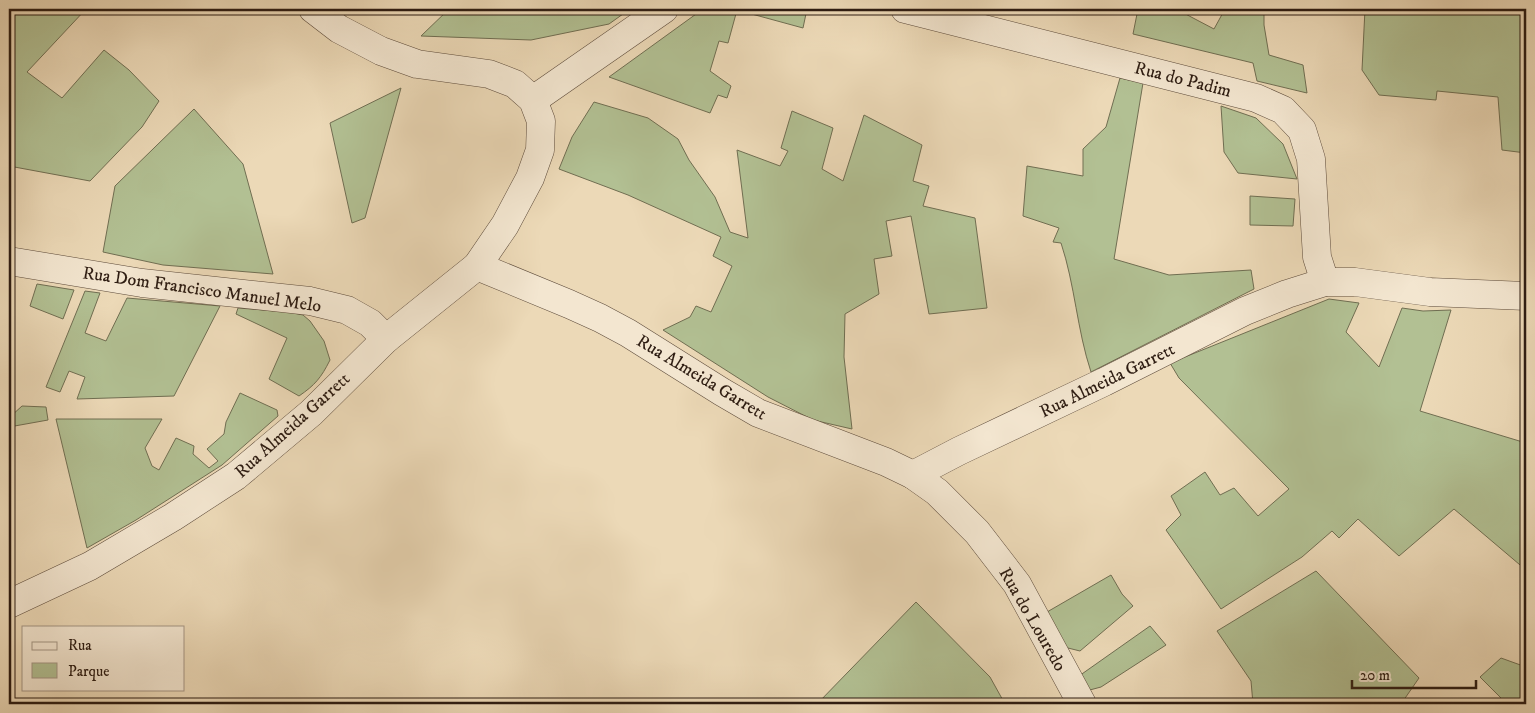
<svg xmlns="http://www.w3.org/2000/svg" width="1535" height="713" font-family="'IM FELL DW Pica',serif">
<style>
.green{fill:#b2c093;stroke:#706e52}
.lines{fill:none;stroke-linecap:round;stroke-linejoin:round}
.minor-casing{stroke:#5d4b3b;stroke-width:29}
.tertiary-casing{stroke:#5d4b3b;stroke-width:29}
.minor{stroke:#f3e6d0;stroke-width:28}
.tertiary{stroke:#f3e6d0;stroke-width:28}
.labels{text-anchor:middle;stroke-width:4;stroke-linejoin:round;paint-order:stroke}
.street-label{font-size:18px;fill:#2d1c12;stroke:#f3e6d0}
</style>
<rect width="100%" height="100%" fill="#ecd9b7"/>
<filter id="stains"><feTurbulence type="fractalNoise" baseFrequency=".004" numOctaves="4"/><feColorMatrix values="0 0 0 0 .2 0 0 0 0 .09 0 0 0 0 .02 0 0 0 .5 -.17"/></filter>
<radialGradient id="worn" r=".72"><stop offset=".6" stop-color="#630" stop-opacity="0"/><stop offset="1" stop-color="#630" stop-opacity=".3"/></radialGradient>
<!-- green -->
<g class="green">
<path d="M 9,9 L 86,9 L 27,72 L 62,98 L 104,50 L 129,70 L 159,101 L 142,127 L 90,181 L 9,166 Z"/>
<path d="M 449,9 L 630,9 L 609,24 L 531,40 L 421,36 Z"/>
<path d="M 703,9 L 807,9 L 803,28 L 737,10 L 728,43 L 719,41 L 710,71 L 731,86 L 727,98 L 718,95 L 710,113 L 609,77 Z"/>
<path d="M 1138,9 L 1176,9 L 1214,29 L 1225,9 L 1264,9 L 1264,25 L 1269,55 L 1303,65 L 1307,93 L 1257,81 L 1253,63 L 1133,34 Z"/>
<path d="M 1365,9 L 1526,9 L 1526,153 L 1502,150 L 1498,97 L 1437,91 L 1436,100 L 1379,95 L 1362,70 Z"/>
<path d="M 1120,78 L 1143,83 L 1114,259 L 1169,275 L 1251,270 L 1254,289 L 1091,372 C 1077,330 1075,285 1061,243 L 1053,242 L 1059,228 L 1023,216 L 1027,166 L 1083,176 L 1083,149 L 1106,127 Z"/>
<path d="M 401,88 L 365,218 L 352,223 L 330,123 Z"/>
<path d="M 594,102 L 648,118 L 678,139 L 689,160 L 715,197 L 730,232 L 748,238 L 737,150 L 780,166 L 788,151 L 781,148 L 792,111 L 833,128 L 822,169 L 843,181 L 864,115 L 922,145 L 913,181 L 929,186 L 923,206 L 975,218 L 987,308 L 929,314 L 911,216 L 886,221 L 892,256 L 874,259 L 879,294 L 845,314 L 844,357 L 852,429 L 813,420 L 768,397 L 663,330 L 690,317 L 696,306 L 711,312 L 732,266 L 713,256 L 721,237 L 628,195 L 559,169 L 572,137 Z"/>
<path d="M 1221,106 L 1256,118 L 1283,144 L 1297,179 L 1238,173 L 1224,152 Z"/>
<path d="M 194,109 L 243,164 L 273,274 L 163,265 L 103,252 L 115,186 Z"/>
<path d="M 1250,196 L 1295,199 L 1293,226 L 1250,225 Z"/>
<path d="M 37,284 L 74,290 L 63,319 L 30,306 Z"/>
<path d="M 85,291 L 100,293 L 85,333 L 106,341 L 127,298 L 220,306 L 174,396 L 77,399 L 85,377 L 69,371 L 60,392 L 46,387 Z"/>
<path d="M 1329,299 L 1359,303 L 1346,332 L 1379,367 L 1402,308 L 1423,311 L 1451,310 L 1420,411 L 1526,443 L 1526,570 L 1454,509 L 1399,556 L 1358,519 L 1339,538 L 1332,531 L 1302,557 L 1221,609 L 1166,530 L 1181,515 L 1171,496 L 1205,472 L 1220,495 L 1234,488 L 1258,516 L 1289,489 L 1179,378 L 1170,363 Z"/>
<path d="M 238,308 L 289,312 L 303,315 L 310,321 L 324,341 L 330,360 C 321,378 315,385 299,396 L 269,379 L 287,338 L 236,314 Z"/>
<path d="M 240,393 L 277,410 L 278,416 L 222,465 L 136,520 L 87,548 L 56,419 L 162,419 L 145,448 L 152,466 L 159,470 L 176,438 L 194,446 L 193,454 L 209,468 L 218,461 L 207,449 L 224,434 L 226,422 Z"/>
<path d="M 22,406 L 46,407 L 48,420 L 9,427 L 9,415 L 11,416 Z"/>
<path d="M 1316,571 L 1419,678 L 1401,704 L 1253,704 L 1251,681 L 1217,631 Z"/>
<path d="M 1111,575 L 1122,594 L 1133,606 L 1080,651 L 1064,647 L 1047,612 Z"/>
<path d="M 916,602 L 990,677 L 1005,704 L 817,704 Z"/>
<path d="M 1150,626 L 1166,645 L 1101,687 L 1086,691 L 1079,676 Z"/>
<path d="M 1501,658 L 1526,667 L 1526,704 L 1507,704 L 1480,677 Z"/>
</g>
<g class="lines">
<!-- minor casing -->
<g class="minor-casing">
<g id="minor">
<path d="M 905,9 L 1256,98 L 1283,110 L 1302,130 L 1311,159 L 1317,257 L 1325,282"/>
<path d="M 533,100 L 664,9"/>
<path d="M 9,261 L 142,283 L 310,301 L 347,310 L 370,323 L 386,339"/>
<path d="M 477,266 L 569,304 L 600,318 L 628,333 L 722,392 L 758,413 L 886,462 L 913,475 L 937,492 L 977,532 L 1017,584 L 1082,704"/>
<path d="M 913,475 L 959,451 L 1104,382 L 1245,311 L 1287,294 L 1325,282 L 1355,282 L 1430,292 L 1526,296"/>
</g>
</g>
<!-- tertiary casing -->
<g class="tertiary-casing">
<path id="tertiary" d="M 9,604 L 90,566 L 173,517 L 236,476 L 311,413 L 386,339 L 477,266 L 505,225 L 530,178 L 540,150 L 541,121 L 533,100 L 515,84 L 489,74 L 417,64 L 381,51 L 339,29 L 313,9"/>
</g>
<!-- minor -->
<use href="#minor" class="minor"/>
<!-- tertiary -->
<use href="#tertiary" class="tertiary"/>
</g>
<g class="labels">
<!-- street labels -->
<g class="street-label">
<text transform="translate(1183 79) rotate(14)" y="6">Rua do Padim</text>
<text transform="translate(202 289) rotate(8)" y="6">Rua Dom Francisco Manuel Melo</text>
<text transform="translate(702 377) rotate(31)" y="6">Rua Almeida Garrett</text>
<text transform="translate(1107 380) rotate(-26)" y="6">Rua Almeida Garrett</text>
<text transform="translate(292 425) rotate(-42)" y="6">Rua Almeida Garrett</text>
<text transform="translate(1033 619) rotate(60)" y="6">Rua do Louredo</text>
</g>
</g>
<!-- margin -->
<rect width="1535" height="713" fill="none" stroke="#ecd9b7" stroke-width="30"/>
<rect x="10" y="10" width="1515" height="693" fill="none" stroke="#2d1c12" stroke-width="2.5"/>
<rect x="15" y="15" width="1505" height="683" fill="none" stroke="#2d1c12"/>
<!-- legend -->
<rect x="22" y="626" width="162" height="65" fill="#f3e6d0" stroke="#a49584"/>
<rect x="32" y="642" width="25" height="8" fill="#f3e6d0" stroke="#a49584"/>
<text x="68" y="650" font-size="15" fill="#2d1c12">Rua</text>
<rect x="32" y="663" width="25" height="15" fill="#b2c093" stroke="#a49584"/>
<text x="68" y="676" font-size="15" fill="#2d1c12">Parque</text>
<!-- scale -->
<path d="M1352 680v8h124v-8" fill="none" stroke="#2d1c12" stroke-width="2.5"/>
<text x="1360" y="680" font-size="15" fill="#2d1c12" stroke="#f3e6d0" stroke-width="4" paint-order="stroke">20 m</text>
<rect width="100%" height="100%" filter="url(#stains)"/>
<rect width="100%" height="100%" fill="url(#worn)"/>
</svg>
